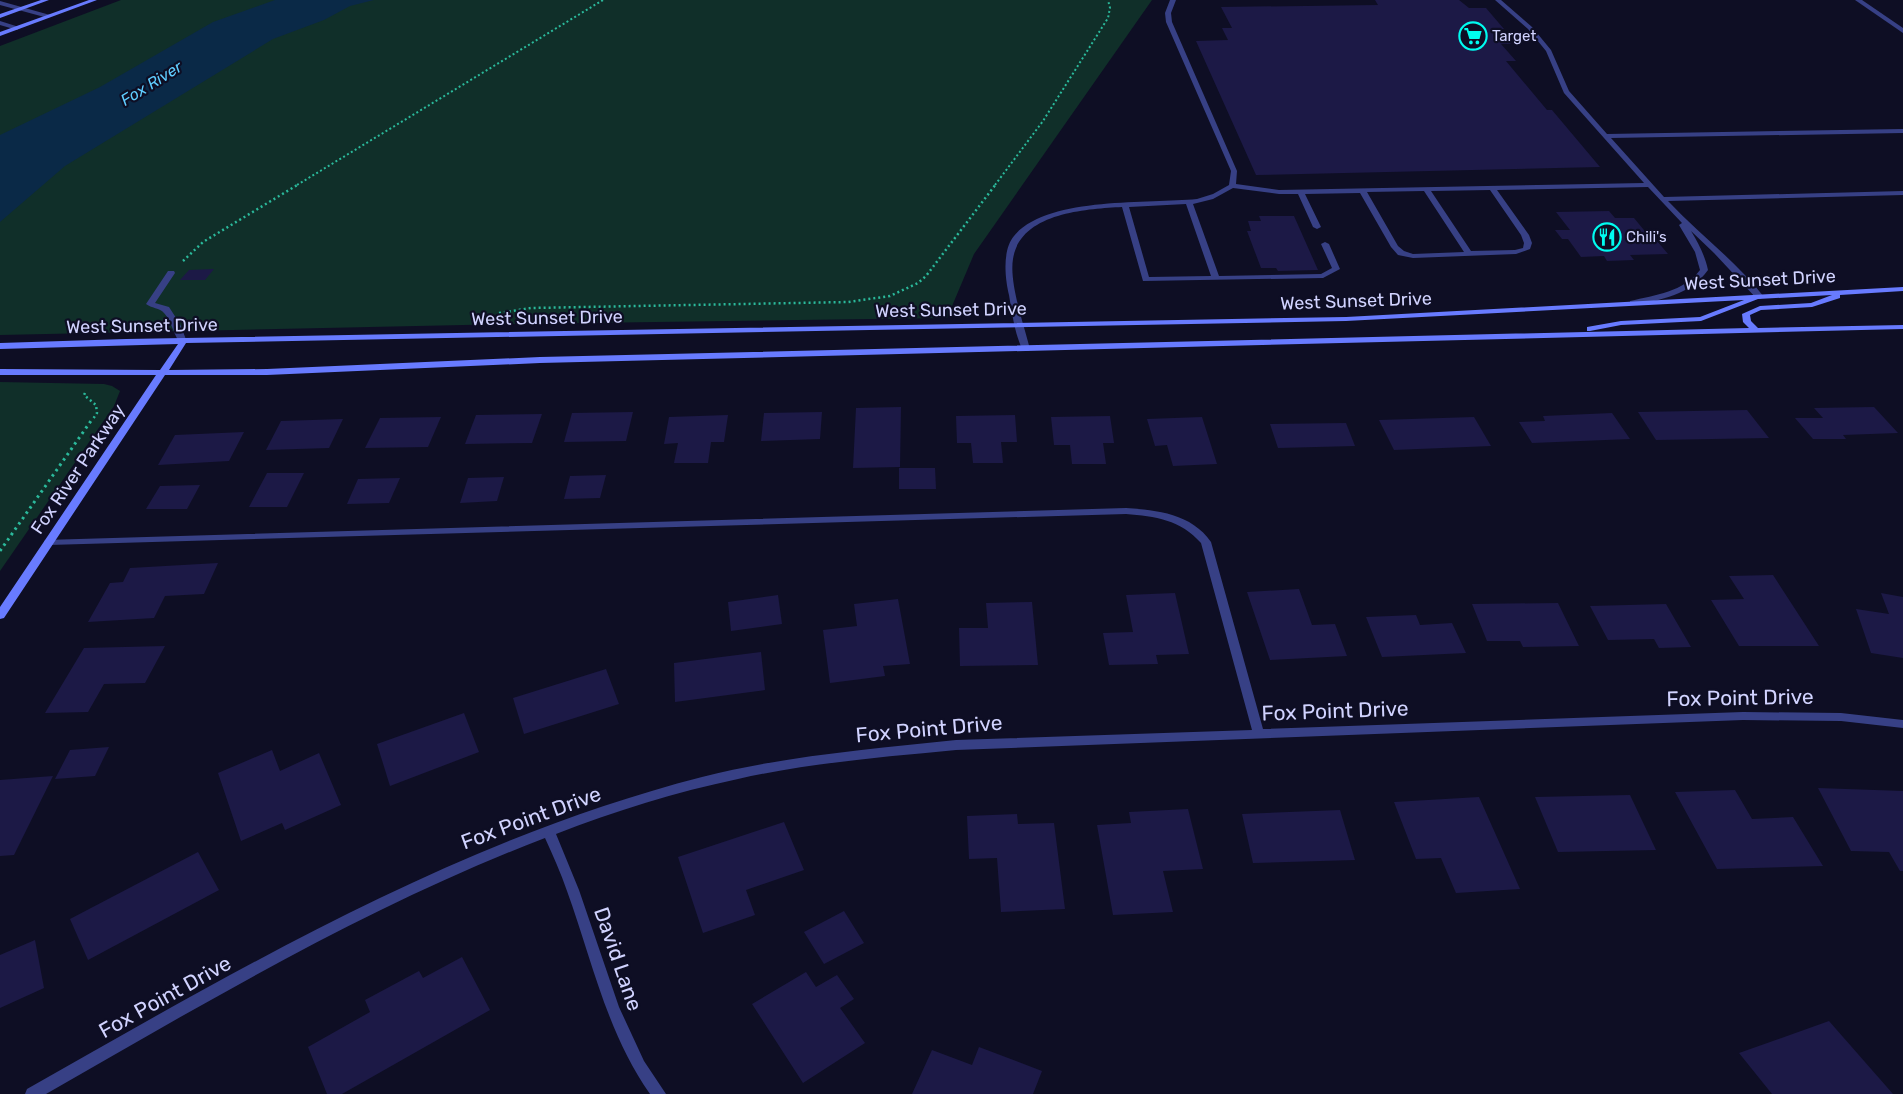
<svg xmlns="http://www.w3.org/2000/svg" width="1903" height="1094" font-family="Rubik,sans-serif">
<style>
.green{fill:#102f29}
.water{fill:#0a2947}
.building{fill:#1c1946}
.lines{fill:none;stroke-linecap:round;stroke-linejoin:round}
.path-far2{stroke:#2bb99b;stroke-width:2;stroke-dasharray:2 2.5;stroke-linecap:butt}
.path-far1{stroke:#2bb99b;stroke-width:2.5;stroke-dasharray:2 3;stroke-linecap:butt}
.path{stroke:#2bb99b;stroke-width:3;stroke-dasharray:2.5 4;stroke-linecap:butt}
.lane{fill:#374085;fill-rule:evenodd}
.street{fill:#374085;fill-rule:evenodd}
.secondary{fill:#687bff;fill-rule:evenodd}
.labels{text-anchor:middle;stroke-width:4.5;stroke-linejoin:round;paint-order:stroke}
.far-poi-label{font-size:15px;fill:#d1d3ff;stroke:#0e0e24;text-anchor:start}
.far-water-label{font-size:16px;font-style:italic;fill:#5fcdff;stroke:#0e0e24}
.street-label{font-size:18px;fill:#d1d3ff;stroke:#0e0e24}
.near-street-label{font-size:21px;fill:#d1d3ff;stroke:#0e0e24}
</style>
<rect width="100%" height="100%" fill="#0e0e24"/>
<!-- green -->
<g class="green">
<path d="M 121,0 L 1152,0 L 974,254 L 947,318 L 513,324 L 0,335 L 0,46 Z"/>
<path d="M 0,382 L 104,384 L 112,386 L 120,391 L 114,406 L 0,571 Z"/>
</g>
<!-- water -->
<path class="water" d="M 275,0 L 374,0 L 350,6 L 324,20 L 273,39 L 65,166 L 0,222 L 0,135 L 100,87 L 213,22 Z"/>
<!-- building -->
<g class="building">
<path d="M 1375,0 L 1459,0 L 1469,8 L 1486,8 L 1504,29 L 1498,29 L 1511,44 L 1501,44 L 1516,61 L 1506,61 L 1547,110 L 1552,110 L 1600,167 L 1256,175 L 1196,41 L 1228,40 L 1222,28 L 1232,28 L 1221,7 L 1378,5 Z"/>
<path d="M 1609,211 L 1615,218 L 1634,218 L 1648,235 L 1652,235 L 1668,254 L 1630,255 L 1634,260 L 1607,261 L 1604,256 L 1581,257 L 1568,239 L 1562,239 L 1555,230 L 1570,230 L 1556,212 Z"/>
<path d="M 1259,216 L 1294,216 L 1318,270 L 1278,271 L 1276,268 L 1261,268 L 1247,231 L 1251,231 L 1248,221 L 1261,221 Z"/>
<path d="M 214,269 L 205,280 L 180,280 L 189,270 Z"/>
<path d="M 901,407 L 900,467 L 853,468 L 856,408 Z"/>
<path d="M 1874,407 L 1898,433 L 1843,435 L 1846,439 L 1813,439 L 1795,418 L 1823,418 L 1814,408 Z"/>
<path d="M 1747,410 L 1769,438 L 1656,440 L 1638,412 Z"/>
<path d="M 633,412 L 626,441 L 564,442 L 572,413 Z"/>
<path d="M 822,412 L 820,439 L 761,441 L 764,413 Z"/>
<path d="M 1612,413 L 1630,439 L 1532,443 L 1519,422 L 1545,421 L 1543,416 Z"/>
<path d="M 542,414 L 532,443 L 465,444 L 476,415 Z"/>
<path d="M 728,415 L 724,442 L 711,442 L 708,463 L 674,463 L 678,443 L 664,444 L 669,417 Z"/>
<path d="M 1015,415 L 1017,442 L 1001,442 L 1003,463 L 973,463 L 971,443 L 957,443 L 956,416 Z"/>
<path d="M 1110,416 L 1114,443 L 1103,443 L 1106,464 L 1072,464 L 1070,445 L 1054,445 L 1051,417 Z"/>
<path d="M 441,417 L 428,447 L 365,448 L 380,418 Z"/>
<path d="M 1202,417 L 1217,464 L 1173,466 L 1167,445 L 1155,446 L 1147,419 Z"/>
<path d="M 1474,417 L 1491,446 L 1394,450 L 1379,420 Z"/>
<path d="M 343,419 L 329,448 L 266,450 L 281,421 Z"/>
<path d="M 1346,423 L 1355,446 L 1278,448 L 1270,424 Z"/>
<path d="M 244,432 L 229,461 L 158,465 L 175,435 Z"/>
<path d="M 899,468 L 935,468 L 936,489 L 899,489 Z"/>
<path d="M 267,473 L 304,473 L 287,507 L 249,507 Z"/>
<path d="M 606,475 L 600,498 L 564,499 L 570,476 Z"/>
<path d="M 504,477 L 497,501 L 460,503 L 468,478 Z"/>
<path d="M 400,478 L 389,503 L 347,504 L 358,479 Z"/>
<path d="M 200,485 L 187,509 L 146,509 L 160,486 Z"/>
<path d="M 218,563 L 204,594 L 165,596 L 154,618 L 88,622 L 110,583 L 123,582 L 130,568 Z"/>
<path d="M 1773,575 L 1819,646 L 1739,646 L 1711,600 L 1744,599 L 1729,576 Z"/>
<path d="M 1299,589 L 1312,625 L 1335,624 L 1347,656 L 1270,660 L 1247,592 Z"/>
<path d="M 1175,593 L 1189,654 L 1156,655 L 1158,664 L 1109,665 L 1103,633 L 1133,632 L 1126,595 Z"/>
<path d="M 1881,593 L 1903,597 L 1903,658 L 1871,653 L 1856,609 L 1889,614 Z"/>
<path d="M 778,595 L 782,624 L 731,631 L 728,602 Z"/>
<path d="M 898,599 L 910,664 L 883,666 L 885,676 L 830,683 L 823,630 L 857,626 L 854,604 Z"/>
<path d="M 1032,602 L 1038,665 L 960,666 L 959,628 L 988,628 L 986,603 Z"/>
<path d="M 1558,603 L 1579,646 L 1523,647 L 1520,641 L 1487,641 L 1472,604 Z"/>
<path d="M 1666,604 L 1691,647 L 1659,648 L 1654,639 L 1608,640 L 1590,606 Z"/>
<path d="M 1416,615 L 1420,625 L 1452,623 L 1466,653 L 1382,657 L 1366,617 Z"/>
<path d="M 165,646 L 145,683 L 104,684 L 88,712 L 45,713 L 84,648 Z"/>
<path d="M 761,652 L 765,690 L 675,702 L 674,663 Z"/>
<path d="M 606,669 L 619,704 L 524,734 L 513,698 Z"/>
<path d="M 464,713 L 479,752 L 390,786 L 377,744 Z"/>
<path d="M 109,747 L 95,776 L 55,779 L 70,750 Z"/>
<path d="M 272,750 L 280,771 L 319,753 L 341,805 L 285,830 L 282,823 L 241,841 L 218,773 Z"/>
<path d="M 53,776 L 14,855 L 0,856 L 0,780 Z"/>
<path d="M 1818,788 L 1903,791 L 1903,871 L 1900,871 L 1889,852 L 1851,851 Z"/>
<path d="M 1735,790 L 1752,819 L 1793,817 L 1823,866 L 1717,869 L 1675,792 Z"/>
<path d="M 1630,795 L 1656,850 L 1558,852 L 1535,797 Z"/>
<path d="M 1479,797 L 1520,889 L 1456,893 L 1441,858 L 1416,859 L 1394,802 Z"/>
<path d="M 1188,809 L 1203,869 L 1163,871 L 1173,912 L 1113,915 L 1097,825 L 1131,823 L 1129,812 Z"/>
<path d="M 1340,810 L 1355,860 L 1253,863 L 1242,814 Z"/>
<path d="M 1017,814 L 1018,824 L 1054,823 L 1065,909 L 1001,912 L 997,858 L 969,859 L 967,816 Z"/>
<path d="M 784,822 L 804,870 L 746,890 L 755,915 L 703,933 L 678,857 Z"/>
<path d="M 198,852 L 219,890 L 88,960 L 70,919 Z"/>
<path d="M 844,911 L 864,943 L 824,964 L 804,932 Z"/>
<path d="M 35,940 L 44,988 L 0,1008 L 0,955 Z"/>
<path d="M 462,957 L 490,1010 L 342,1094 L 327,1094 L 308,1047 L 370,1012 L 365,1000 L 419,971 L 423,978 Z"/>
<path d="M 806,972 L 816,987 L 837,975 L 854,999 L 840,1008 L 865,1043 L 803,1083 L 752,1004 Z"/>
<path d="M 1829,1021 L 1893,1094 L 1772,1094 L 1739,1053 Z"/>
<path d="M 979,1047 L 1042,1071 L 1033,1094 L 912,1094 L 932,1050 L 972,1065 Z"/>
</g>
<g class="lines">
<!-- path-far2 -->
<g class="path-far2">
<path d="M 297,185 L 603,0"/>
<path d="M 995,185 L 1043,121 L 1108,18 L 1110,8 L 1108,0"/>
</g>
<!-- path-far1 -->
<g class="path-far1">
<path d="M 183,261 L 203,242 L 299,184"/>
<path d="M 499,313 L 531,308 L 848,302 L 890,296 L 918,283 L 926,276 L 996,184"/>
<path d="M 85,393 L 84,395 L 96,405 L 97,413 L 93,419"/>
</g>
<!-- path -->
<path class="path" d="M 0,551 L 93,418"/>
<!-- lane -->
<g class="lane">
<path d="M 1170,0 L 1176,0 L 1171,13 L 1172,22 L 1237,171 L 1236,184 L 1279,190 L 1644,183 L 1564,93 L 1546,51 L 1528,29 L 1495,0 L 1501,0 L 1532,27 L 1551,50 L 1569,91 L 1607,134 L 1903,129 L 1903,133 L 1611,138 L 1664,197 L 1903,191 L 1903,195 L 1668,201 C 1699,234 1736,261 1764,297 L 1760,299 L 1757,299 L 1714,253 L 1691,231 C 1699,244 1705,256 1708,270 C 1690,295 1661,300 1633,305 L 1630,305 L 1630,301 C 1656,295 1683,292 1700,270 L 1695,252 L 1679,225 L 1682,223 L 1648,187 L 1497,190 L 1529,235 L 1532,243 L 1530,249 L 1516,254 L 1413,258 L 1398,255 L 1391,247 L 1360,193 L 1305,194 L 1321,227 L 1317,229 L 1313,227 L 1298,194 L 1279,194 L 1233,188 L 1213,199 L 1193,204 L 1219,276 L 1321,274 L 1332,268 L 1321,244 L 1325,242 L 1329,244 L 1340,269 L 1323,278 L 1143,281 L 1122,207 C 1085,209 1020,213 1013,259 C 1009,283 1024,325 1030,349 L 1029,351 L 1023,351 C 1015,335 1012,313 1009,295 C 1005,279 1002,250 1014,236 C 1047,196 1148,204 1197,199 L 1213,194 L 1229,185 L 1231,171 L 1166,22 L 1165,13 ZM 1490,190 L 1521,235 L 1524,243 L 1523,248 L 1515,250 L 1471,251 L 1431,191 ZM 1424,191 L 1464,252 L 1413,254 L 1404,251 L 1398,246 L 1367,192 ZM 1186,204 L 1211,276 L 1149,277 L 1129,207 Z"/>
<path d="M 1855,0 L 1862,0 L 1903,28 L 1903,33 Z"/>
<path d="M 0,1 L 50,15 L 51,16 L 48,18 L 0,5 Z"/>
<path d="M 0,21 L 19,27 L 20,28 L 17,30 L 0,25 Z"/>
<path d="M 168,271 L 174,271 L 175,273 L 155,303 L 169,307 L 180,324 L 187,342 L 183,345 C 175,341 172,321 164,313 C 160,308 151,308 146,304 Z"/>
</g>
<!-- street -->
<path class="street" d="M 1126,508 C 1157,510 1192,514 1211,542 L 1263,729 L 1743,712 L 1841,713 L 1903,720 L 1903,728 L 1841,721 L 1743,720 L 956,750 C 883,757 809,763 738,779 C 676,792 615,811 556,834 L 579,890 L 619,1007 L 644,1061 L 666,1094 L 650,1094 C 607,1033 592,960 567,891 C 561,873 553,856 545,838 C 370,905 208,1001 46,1094 L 25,1094 L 27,1089 C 242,967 460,839 702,777 C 785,756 871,749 956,740 L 1252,730 L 1201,543 C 1181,520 1155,516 1126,514 L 49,545 L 44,542 L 45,540 Z"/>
<!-- secondary -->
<g class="secondary">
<path d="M 41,0 L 49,0 L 0,18 L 0,14 Z"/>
<path d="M 89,0 L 97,0 L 0,36 L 0,32 Z"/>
<path d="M 1903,287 L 1903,291 L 1840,295 L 1840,298 L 1812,307 L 1761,310 L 1750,315 L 1751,321 L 1758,328 L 1903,325 L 1903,329 L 540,363 L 267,375 L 165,375 L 4,618 L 0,619 L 0,607 L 156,375 L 0,375 L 0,369 L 160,370 L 178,344 L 0,349 L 0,343 L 126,339 L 1346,317 ZM 1832,295 L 1811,303 L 1760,306 L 1742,314 L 1743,322 L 1749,328 L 540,357 L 267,369 L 169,370 L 186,343 L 1346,321 L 1744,300 L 1700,317 L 1621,321 L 1587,327 L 1587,331 L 1590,331 L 1621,325 L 1701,321 L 1758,299 Z"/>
</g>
</g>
<!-- icons -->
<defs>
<g id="supermarket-ring" transform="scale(1.4375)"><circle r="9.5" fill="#0e0e24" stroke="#00fcf0" stroke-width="1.5"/><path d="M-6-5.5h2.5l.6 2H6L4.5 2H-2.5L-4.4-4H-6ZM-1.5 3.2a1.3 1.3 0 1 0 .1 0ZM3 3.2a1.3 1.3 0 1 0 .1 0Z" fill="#00fcf0"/></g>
<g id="restaurant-ring" transform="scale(1.4375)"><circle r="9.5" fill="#0e0e24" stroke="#00fcf0" stroke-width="1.5"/><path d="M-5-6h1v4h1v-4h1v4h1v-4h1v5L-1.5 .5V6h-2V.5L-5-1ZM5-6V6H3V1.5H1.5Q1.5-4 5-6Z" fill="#00fcf0"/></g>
</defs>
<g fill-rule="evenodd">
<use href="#supermarket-ring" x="1473" y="36"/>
<use href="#restaurant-ring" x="1607" y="237"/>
</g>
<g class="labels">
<!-- far-poi labels -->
<g class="far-poi-label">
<text x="1492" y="41">Target</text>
<text x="1626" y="242">Chili's</text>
</g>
<!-- far-water labels -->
<g class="far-water-label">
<text transform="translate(151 83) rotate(-32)" y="6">Fox River</text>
</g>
<!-- street labels -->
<g class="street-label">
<text transform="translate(1760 280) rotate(-3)" y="6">West Sunset Drive</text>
<text transform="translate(1356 301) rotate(-2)" y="6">West Sunset Drive</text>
<text transform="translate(951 310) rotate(-1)" y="6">West Sunset Drive</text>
<text transform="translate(547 318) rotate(-1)" y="6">West Sunset Drive</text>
<text transform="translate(142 326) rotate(-1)" y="6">West Sunset Drive</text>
<text transform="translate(78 469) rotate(-56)" y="6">Fox River Parkway</text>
</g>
<!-- near-street labels -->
<g class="near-street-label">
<text transform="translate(1740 698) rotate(-1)" y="7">Fox Point Drive</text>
<text transform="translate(1335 711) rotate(-2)" y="7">Fox Point Drive</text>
<text transform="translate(929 729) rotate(-5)" y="7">Fox Point Drive</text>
<text transform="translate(531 818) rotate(-20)" y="7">Fox Point Drive</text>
<text transform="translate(618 959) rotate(71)" y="7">David Lane</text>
<text transform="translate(165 997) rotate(-29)" y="7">Fox Point Drive</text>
</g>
</g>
</svg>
